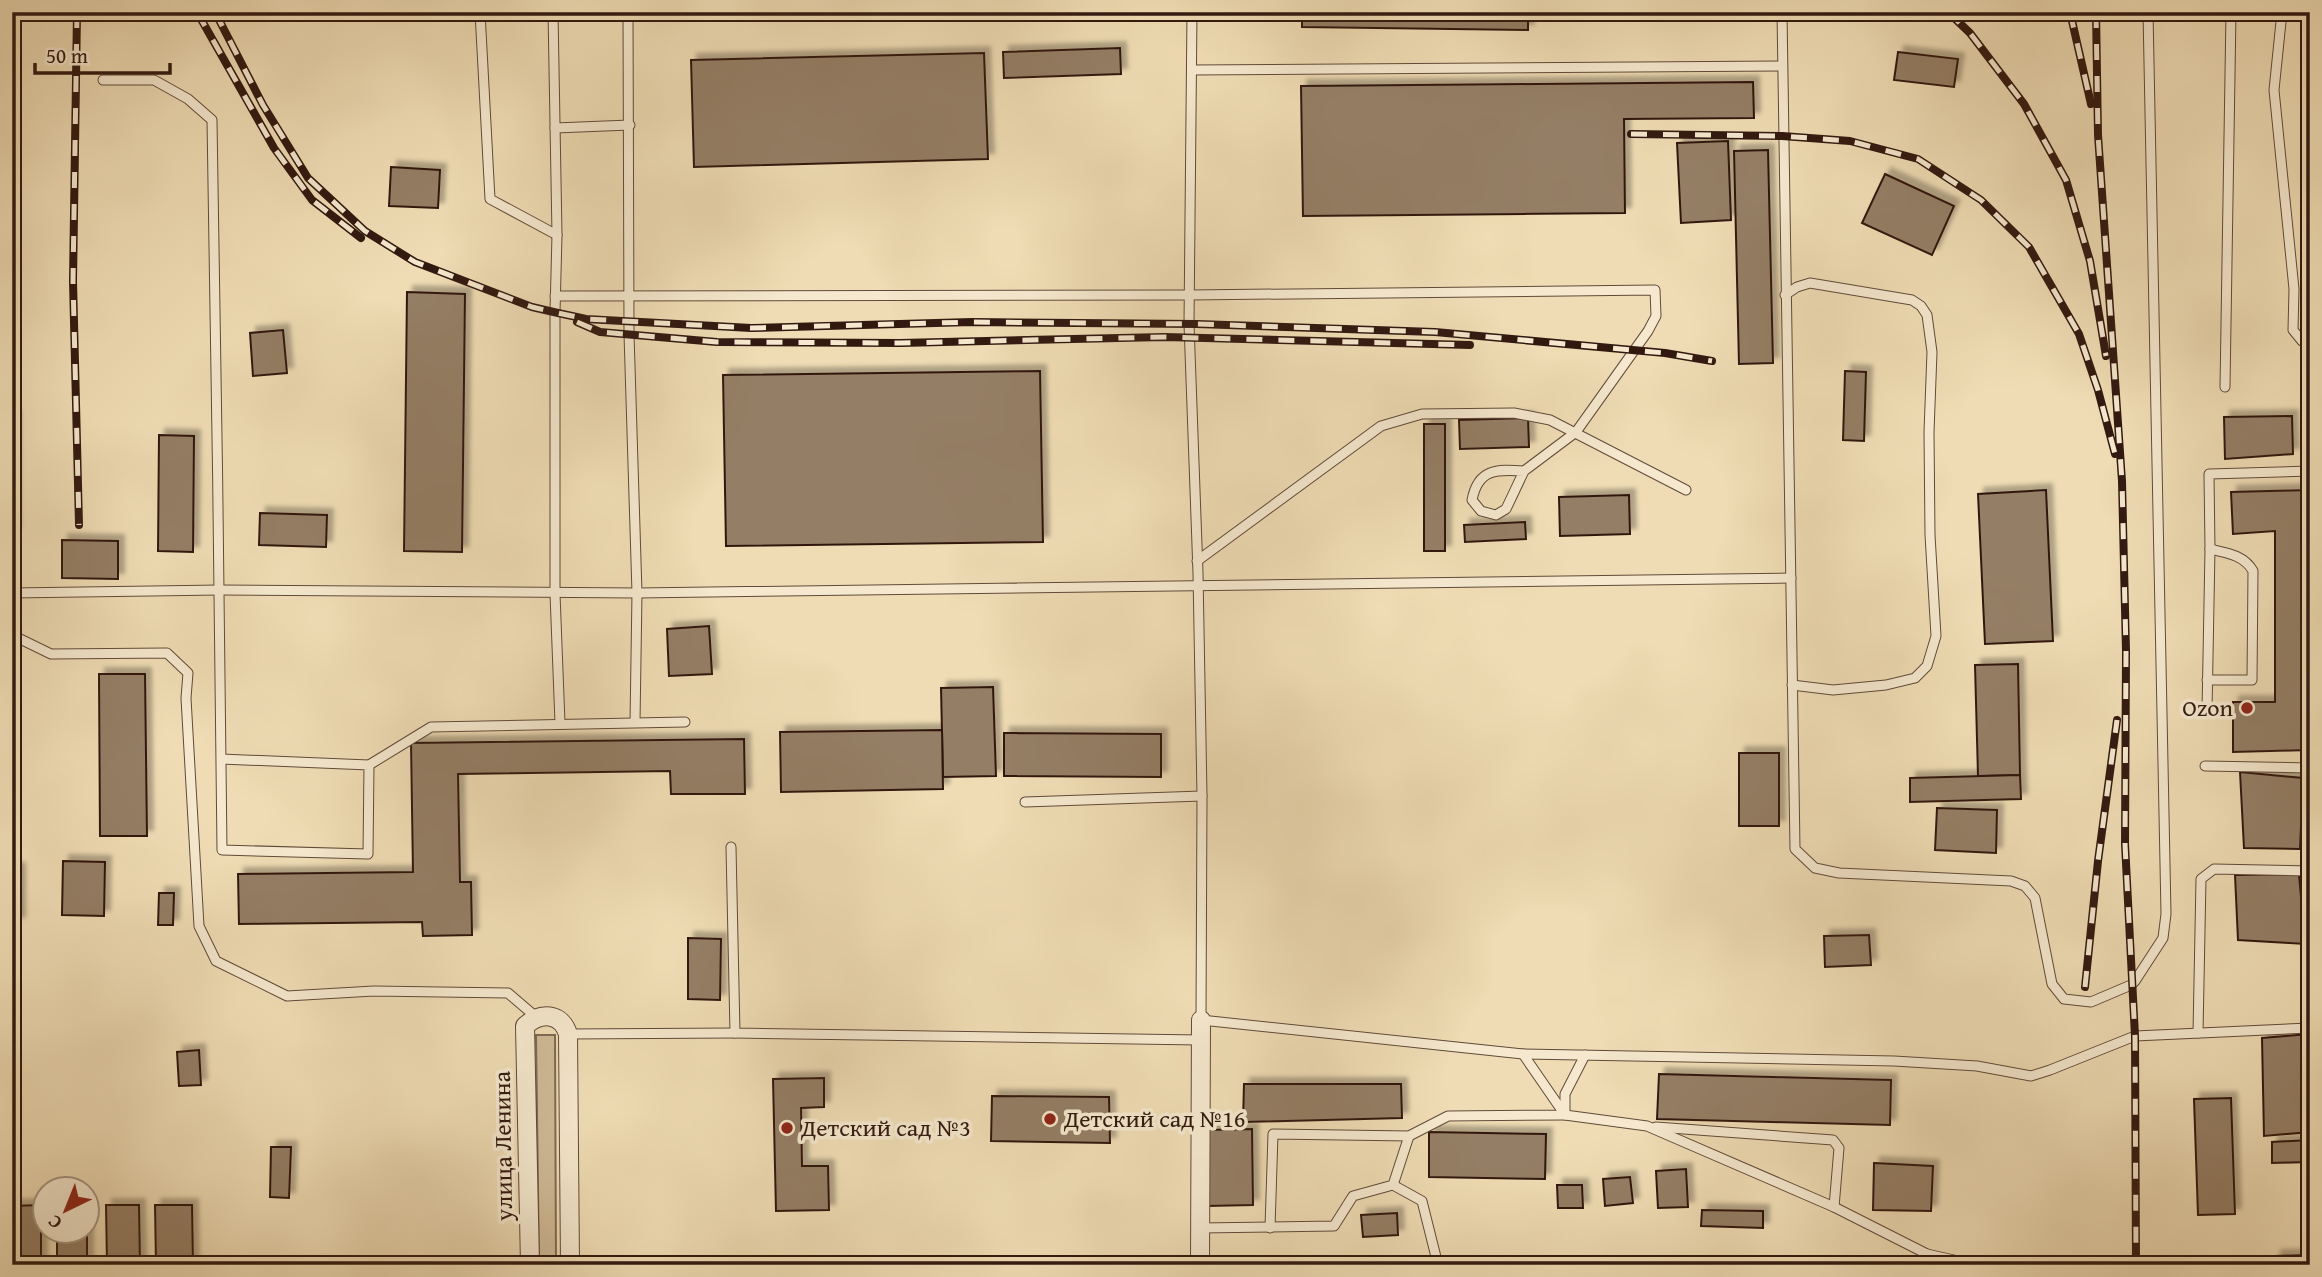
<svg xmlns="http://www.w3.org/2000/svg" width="2322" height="1277" font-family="'Gentium Book Plus',serif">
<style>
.green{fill:#cfbb98;stroke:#806a54;stroke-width:2}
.building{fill:#947e65;stroke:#321910;stroke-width:2;filter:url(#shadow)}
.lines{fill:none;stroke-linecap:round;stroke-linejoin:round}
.service-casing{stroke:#614a39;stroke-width:11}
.minor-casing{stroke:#614a39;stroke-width:20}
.service{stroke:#f5e8ce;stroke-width:9}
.minor{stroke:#f5e8ce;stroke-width:18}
.rail-casing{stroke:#321910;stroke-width:8}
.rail{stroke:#f5e8ce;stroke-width:5;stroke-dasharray:16;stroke-linecap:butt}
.poi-dot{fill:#8f2418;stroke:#f5e8ce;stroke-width:2.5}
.labels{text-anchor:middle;stroke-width:7;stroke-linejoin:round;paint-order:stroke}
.poi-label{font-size:24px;fill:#321910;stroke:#f5e8ce;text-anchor:start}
.street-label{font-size:24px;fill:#321910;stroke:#f5e8ce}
</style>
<defs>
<filter id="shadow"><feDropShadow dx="6" dy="-6" stdDeviation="2" flood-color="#0004"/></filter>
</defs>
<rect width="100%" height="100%" fill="#efdcb4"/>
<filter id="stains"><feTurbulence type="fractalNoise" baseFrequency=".00286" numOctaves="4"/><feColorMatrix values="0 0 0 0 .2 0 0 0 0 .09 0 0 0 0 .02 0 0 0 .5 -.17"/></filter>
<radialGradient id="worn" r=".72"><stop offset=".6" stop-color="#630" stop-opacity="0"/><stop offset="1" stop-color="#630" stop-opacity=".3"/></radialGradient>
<!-- green -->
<path class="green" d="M 536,1035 L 555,1035 L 556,1265 L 539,1265 Z"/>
<!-- building -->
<g class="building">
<path d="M 1302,12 L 1528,12 L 1528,30 L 1302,27 Z"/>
<path d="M 1120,48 L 1121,74 L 1004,78 L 1003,52 Z"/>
<path d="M 1898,52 L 1958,59 L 1954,87 L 1894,80 Z"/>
<path d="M 984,53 L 988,159 L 694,167 L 691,60 Z"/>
<path d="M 1753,82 L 1754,118 L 1624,119 L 1625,213 L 1303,216 L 1301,86 Z"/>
<path d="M 1728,141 L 1731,220 L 1681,223 L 1677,143 Z"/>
<path d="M 1768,150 L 1773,363 L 1739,364 L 1734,151 Z"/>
<path d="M 391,167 L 440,170 L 438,208 L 389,206 Z"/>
<path d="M 1885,174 L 1954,206 L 1932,255 L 1862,223 Z"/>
<path d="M 407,292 L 465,294 L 462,552 L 404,551 Z"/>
<path d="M 283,330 L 287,373 L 253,376 L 250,333 Z"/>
<path d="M 1040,371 L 1043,542 L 726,546 L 723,375 Z"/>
<path d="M 1845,371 L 1866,372 L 1864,441 L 1843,440 Z"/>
<path d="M 2301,399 L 2310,399 L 2310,449 L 2303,449 Z"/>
<rect x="12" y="416" width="2" height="117"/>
<path d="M 2292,416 L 2293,454 L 2225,459 L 2224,417 Z"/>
<path d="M 1528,418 L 1529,447 L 1460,449 L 1459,420 Z"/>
<rect x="1424" y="424" width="21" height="127"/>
<path d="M 159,435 L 194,436 L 193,552 L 158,551 Z"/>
<path d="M 2046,490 L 2053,641 L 1985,644 L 1978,494 Z"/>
<path d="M 2310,490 L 2310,750 L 2233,752 L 2233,702 L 2275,702 L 2275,531 L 2233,534 L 2231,492 Z"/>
<path d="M 1629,495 L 1630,534 L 1560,536 L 1559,497 Z"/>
<path d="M 260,513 L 327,515 L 326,547 L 259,545 Z"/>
<path d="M 1525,522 L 1526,539 L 1465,542 L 1464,525 Z"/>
<path d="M 62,540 L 118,541 L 118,579 L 62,578 Z"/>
<path d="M 709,626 L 712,674 L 669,676 L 667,629 Z"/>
<path d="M 2018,664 L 2020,775 L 1978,776 L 1975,665 Z"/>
<path d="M 99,674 L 145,674 L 147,836 L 100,836 Z"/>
<path d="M 993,687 L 996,776 L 943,777 L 941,688 Z"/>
<path d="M 942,730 L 943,789 L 781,792 L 780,732 Z"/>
<path d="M 1004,733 L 1161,734 L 1161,777 L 1004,776 Z"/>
<path d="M 744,739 L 745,794 L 671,794 L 670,771 L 458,774 L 460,882 L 471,882 L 472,935 L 423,936 L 422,922 L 239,924 L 238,874 L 413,872 L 411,743 Z"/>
<rect x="1739" y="753" width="40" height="73"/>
<path d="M 2240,772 L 2303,778 L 2300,849 L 2244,848 Z"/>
<path d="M 2020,775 L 2021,799 L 1910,802 L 1910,778 Z"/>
<path d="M 1937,808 L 1997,810 L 1996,853 L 1935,850 Z"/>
<path d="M 63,861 L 105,862 L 104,916 L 62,915 Z"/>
<path d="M 12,869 L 19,869 L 19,923 L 12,922 Z"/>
<path d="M 2299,874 L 2305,944 L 2238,940 L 2235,875 Z"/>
<path d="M 159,893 L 174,893 L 173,925 L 158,925 Z"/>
<path d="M 1869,935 L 1871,965 L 1825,967 L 1824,936 Z"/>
<path d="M 688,938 L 721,939 L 720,1000 L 688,999 Z"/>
<path d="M 2310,1034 L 2310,1132 L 2264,1136 L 2262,1038 Z"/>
<path d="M 199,1050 L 201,1085 L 179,1086 L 177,1052 Z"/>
<path d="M 1659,1074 L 1891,1080 L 1890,1125 L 1657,1119 Z"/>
<path d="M 824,1078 L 824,1107 L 801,1108 L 802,1166 L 828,1166 L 829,1210 L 776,1211 L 773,1079 Z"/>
<path d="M 1244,1084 L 1401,1084 L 1402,1118 L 1243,1122 Z"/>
<path d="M 992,1096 L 1109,1097 L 1110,1143 L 991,1141 Z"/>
<path d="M 2231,1098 L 2235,1214 L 2198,1215 L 2194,1099 Z"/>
<path d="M 1252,1129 L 1253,1205 L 1207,1206 L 1207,1130 Z"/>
<path d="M 1429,1132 L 1546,1134 L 1545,1179 L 1429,1177 Z"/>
<path d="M 2310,1140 L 2310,1162 L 2272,1163 L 2272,1142 Z"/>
<path d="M 271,1147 L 291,1147 L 289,1198 L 270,1197 Z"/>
<path d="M 1874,1163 L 1933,1166 L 1931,1211 L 1873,1210 Z"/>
<path d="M 1686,1169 L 1688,1207 L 1658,1208 L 1656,1171 Z"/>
<path d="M 1630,1177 L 1633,1203 L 1605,1206 L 1603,1179 Z"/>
<path d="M 1557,1185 L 1582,1185 L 1583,1208 L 1558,1208 Z"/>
<path d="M 41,1205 L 41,1265 L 12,1265 L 12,1206 Z"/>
<path d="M 106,1205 L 139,1205 L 140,1265 L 107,1265 Z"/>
<path d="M 155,1205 L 192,1205 L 193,1265 L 156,1265 Z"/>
<path d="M 1702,1210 L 1763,1211 L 1763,1228 L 1701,1226 Z"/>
<path d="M 1397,1213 L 1398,1235 L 1363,1237 L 1361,1215 Z"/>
<rect x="57" y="1232" width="30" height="33"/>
<path d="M 2310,1255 L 2310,1265 L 2275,1265 L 2275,1256 Z"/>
</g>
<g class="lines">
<!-- service casing -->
<g class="service-casing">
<g id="service">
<path d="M 480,12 L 490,199 L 557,235"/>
<path d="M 553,12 L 557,235 L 555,312 L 555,594 L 560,723"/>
<path d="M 628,12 L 629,334 L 637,593 L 635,722"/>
<path d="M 1192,12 L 1189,324 L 1198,573 L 1202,796 L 1201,1020 L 1523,1054 L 1894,1061 L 1977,1066 L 2031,1076 L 2050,1070 L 2135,1036 L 2310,1028"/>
<path d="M 1782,12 L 1795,849 L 1815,868 L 1839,873 L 2011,881 L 2025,886 L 2035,898 L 2052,984 L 2064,999 L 2091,1002 L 2131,985 L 2135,981 L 2163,938 L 2166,914 L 2148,12"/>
<path d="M 2282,12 L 2274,90 L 2294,289 L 2293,330 L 2302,341 L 2310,344"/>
<path d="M 1192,70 L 1782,66"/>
<path d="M 103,80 L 154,80 L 188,99 L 212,120 C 216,363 220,607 222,850 L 368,854 L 369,765 L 221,759"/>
<path d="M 555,128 L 630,125"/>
<path d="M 1785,295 L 1797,287 L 1810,283 L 1912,300 L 1921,306 L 1927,315 L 1932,352 L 1929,432 L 1930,535 L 1936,636 L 1927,666 L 1915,678 L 1886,685 L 1833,690 L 1792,685"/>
<path d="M 555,296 L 1190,295 L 1655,290 L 1656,316 L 1648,331 L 1576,432 L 1524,471 L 1506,509 L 1496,515 L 1481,511 L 1472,500 C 1478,469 1496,469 1524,471"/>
<path d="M 2225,387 L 2231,12"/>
<path d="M 1197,561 L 1381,426 L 1422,414 L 1514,413 L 1550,420 L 1686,490"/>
<path d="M 12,593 L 220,590 L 637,593 L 1791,578"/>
<path d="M 12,635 L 51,654 L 167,653 L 188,673 L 186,698 L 199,926 L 216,961 L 287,996 L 374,991 L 508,993 L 536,1017"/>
<path d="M 2207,680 L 2252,680 L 2253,571 C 2244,555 2227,553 2210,549"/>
<path d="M 2207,711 L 2210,549 L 2209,474 L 2310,471"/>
<path d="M 369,765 L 431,727 L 685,722"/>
<path d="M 2205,766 L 2310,768"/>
<path d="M 1025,802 L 1202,796"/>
<path d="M 731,847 L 735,1033 L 1200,1040"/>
<path d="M 2198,1033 L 2201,879 L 2214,869 L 2310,871"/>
<path d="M 568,1034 L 735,1033"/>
<path d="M 1523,1054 L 1565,1115 L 1647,1126 L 1834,1207 L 1927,1254 L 1932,1265"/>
<path d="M 1656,1127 L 1833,1140 L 1839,1148 L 1834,1207"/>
<path d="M 1393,1185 L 1422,1201 L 1438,1265"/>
<path d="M 1200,1228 L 1334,1226 L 1353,1196 L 1393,1185 L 1409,1136"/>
<path d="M 1270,1228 L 1273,1134 L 1409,1136 L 1448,1116 L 1565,1115 L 1565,1094 L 1585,1055"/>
<path d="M 1927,1254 L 1976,1265"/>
<path d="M 1155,1265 L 1200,1260"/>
</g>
</g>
<!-- minor casing -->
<g class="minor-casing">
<g id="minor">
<path d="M 530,1265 L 525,1026 C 540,1012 561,1012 568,1034 L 570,1265"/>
<path d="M 1200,1265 L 1201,1020"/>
</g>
</g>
<!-- service -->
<use href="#service" class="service"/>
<!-- minor -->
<use href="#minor" class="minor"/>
<!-- rail casing -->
<g class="rail-casing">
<g id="rail">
<path d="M 77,12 L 73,281 L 79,525"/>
<path d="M 197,12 L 274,148 L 312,200 L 361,238"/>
<path d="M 215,12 L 263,105 L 308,178 L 365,231 L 415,262 L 532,307 L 558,313 L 586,319 L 751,328 L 972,322 L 1197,324 L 1435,332 L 1665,353 L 1712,361"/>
<path d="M 1948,12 L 1970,33 L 2024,104 L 2066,180 L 2090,261 L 2106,356"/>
<path d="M 2070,12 L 2091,104"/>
<path d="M 2096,12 L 2098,135 L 2122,481 L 2126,651 L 2125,844 L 2135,1036 L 2136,1265"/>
<path d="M 1631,134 L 1782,136 L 1850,141 L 1918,159 L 1981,200 L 2029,247 L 2079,334 L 2098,390 L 2115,454"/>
<path d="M 577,322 L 600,332 L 717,342 L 900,343 L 1165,337 L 1470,345"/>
<path d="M 2085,987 L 2098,861 L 2117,720"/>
</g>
</g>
<!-- rail -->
<use href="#rail" class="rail"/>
</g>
<!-- markers -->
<g class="poi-dot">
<circle cx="2247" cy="708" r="7"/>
<circle cx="1050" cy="1119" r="7"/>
<circle cx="787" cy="1128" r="7"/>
</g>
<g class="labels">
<!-- poi labels -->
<g class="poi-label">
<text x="2233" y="716" text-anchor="end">Ozon</text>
<text x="1064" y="1127">Детский сад №16</text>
<text x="801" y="1136">Детский сад №3</text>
</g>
<!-- street labels -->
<g class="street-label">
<text transform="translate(503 1146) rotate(-91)" y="8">улица Ленина</text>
</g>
</g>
<!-- margin -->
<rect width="2322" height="1277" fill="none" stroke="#efdcb4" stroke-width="42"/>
<rect x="14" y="14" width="2294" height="1249" fill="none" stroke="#321910" stroke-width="3.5"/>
<rect x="21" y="21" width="2280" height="1235" fill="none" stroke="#321910" stroke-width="2"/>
<!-- north arrow -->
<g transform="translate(66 1210) rotate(223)"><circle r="33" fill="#f5e8ce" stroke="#a79582" stroke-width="2"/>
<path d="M0-5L12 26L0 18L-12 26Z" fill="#8f2418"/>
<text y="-10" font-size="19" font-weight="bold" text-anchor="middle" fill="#321910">С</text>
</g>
<!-- scale -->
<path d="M35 63v10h135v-10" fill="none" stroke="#321910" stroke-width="3.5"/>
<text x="46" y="63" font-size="21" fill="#321910" stroke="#f5e8ce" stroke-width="5" paint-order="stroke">50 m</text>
<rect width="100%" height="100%" filter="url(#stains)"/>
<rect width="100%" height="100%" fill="url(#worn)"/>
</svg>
